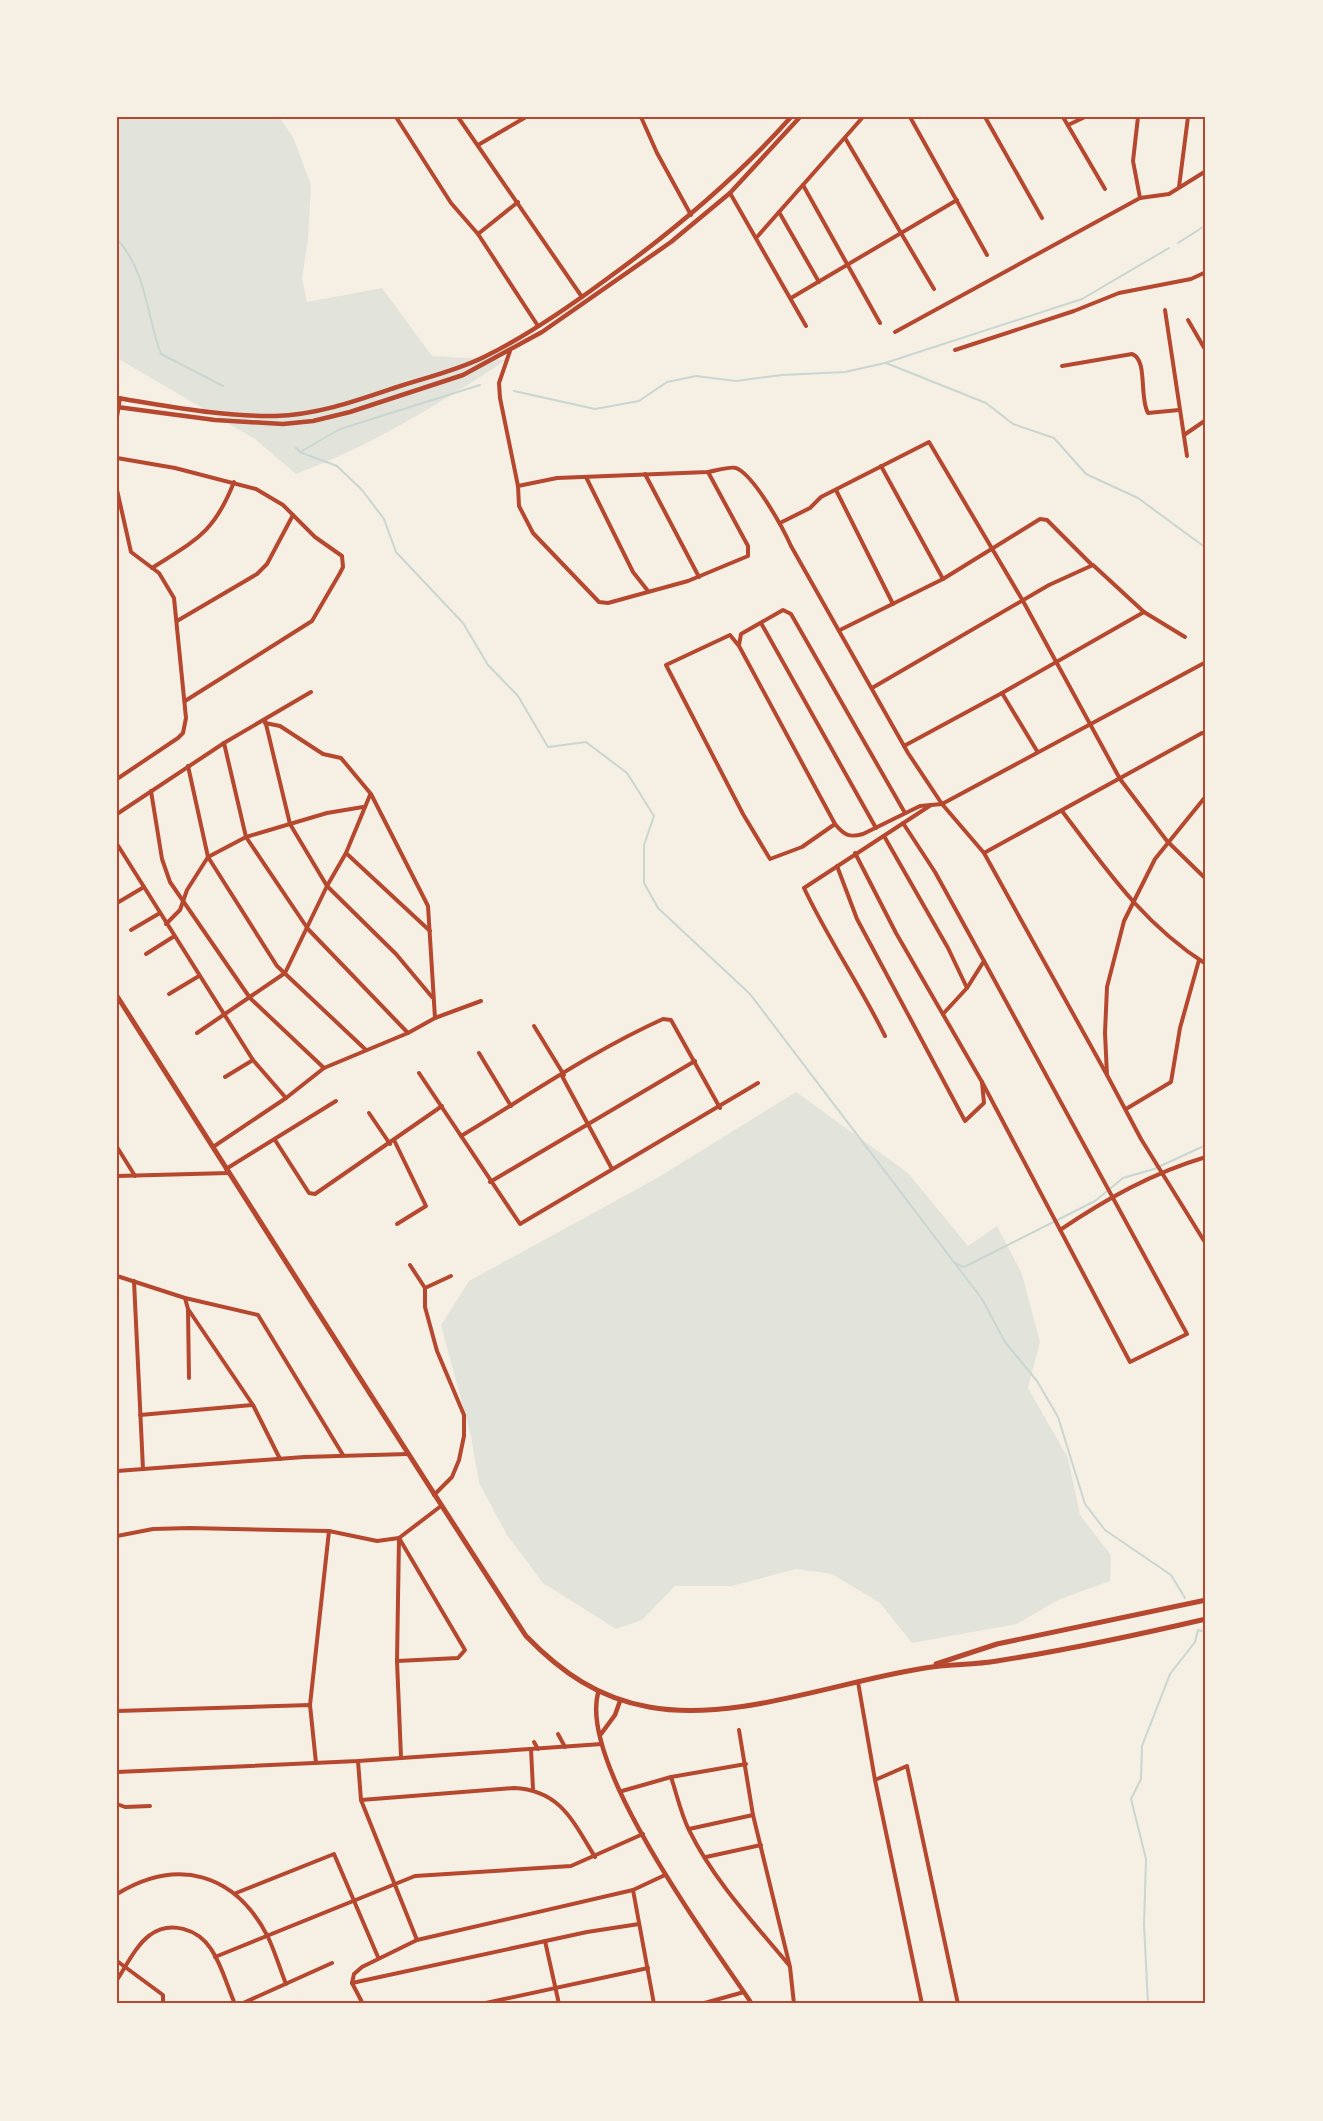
<svg xmlns="http://www.w3.org/2000/svg" width="1323" height="2121" font-family="Ubuntu,sans-serif">
<style>
.green{fill:#e2e4dc}
.lines{fill:none;stroke-linecap:round;stroke-linejoin:round}
.stream{stroke:#c9d6d2;stroke-width:2}
.minor{stroke:#b5482f;stroke-width:4}
.tertiary{stroke:#b5482f;stroke-width:4.5}
.secondary{stroke:#b5482f;stroke-width:5}
.neatline{fill:none;stroke:#b5482f;stroke-width:2}
</style>
<rect width="100%" height="100%" fill="#f6efe4"/>
<!-- green -->
<g class="green">
<path d="M 117,117 L 279,117 L 293,137 L 311,185 L 308,240 L 302,278 L 307,302 L 382,288 L 432,356 L 506,360 C 439,404 371,446 296,474 L 255,439 L 117,358 Z"/>
<path d="M 796,1092 L 908,1173 L 968,1246 L 997,1226 L 1022,1274 L 1040,1342 L 1028,1388 L 1068,1458 L 1080,1515 L 1111,1555 L 1110,1581 L 1058,1600 L 1017,1624 L 912,1643 L 880,1603 L 832,1574 L 796,1569 L 732,1586 L 675,1586 L 642,1620 L 616,1629 L 543,1583 L 507,1535 L 479,1483 L 471,1436 L 441,1325 L 469,1281 L 659,1177 Z"/>
</g>
<g class="lines">
<!-- stream -->
<g class="stream">
<path d="M 117,239 C 147,272 146,314 161,354 L 223,386"/>
<path d="M 1178,243 L 1206,225"/>
<path d="M 886,363 L 986,403 L 1013,424 L 1054,438 L 1086,474 L 1138,498 L 1206,548"/>
<path d="M 514,391 L 595,409 L 639,401 L 667,382 L 696,376 L 736,381 L 782,375 L 845,372 L 885,363 L 1082,299 L 1169,248"/>
<path d="M 296,448 L 300,452 L 340,429 L 480,385"/>
<path d="M 300,452 L 337,466 L 362,490 L 384,519 L 396,552 L 463,623 L 488,665 L 518,696 L 548,747 L 586,742 L 627,773 L 654,816 L 644,845 L 644,883 L 658,908 L 750,994 L 982,1299 L 1005,1342 L 1037,1381 L 1058,1417 L 1085,1504 L 1105,1530 L 1171,1575 L 1185,1598"/>
<path d="M 955,1263 L 964,1267 L 1095,1201 L 1123,1178 L 1154,1169 L 1206,1145"/>
<path d="M 1148,2004 L 1144,1924 L 1146,1859 L 1131,1799 L 1141,1779 L 1142,1746 L 1170,1674 L 1195,1642 L 1198,1630 L 1206,1632"/>
</g>
<!-- minor -->
<g class="minor">
<path d="M 396,117 L 451,203 L 478,234 L 538,326"/>
<path d="M 458,117 L 582,297"/>
<path d="M 641,117 L 657,153 L 691,215"/>
<path d="M 910,117 L 987,255"/>
<path d="M 985,117 L 1042,218"/>
<path d="M 1063,117 L 1105,189"/>
<path d="M 1138,117 L 1133,161 L 1140,198"/>
<path d="M 1068,125 L 1085,117"/>
<path d="M 845,138 L 934,289"/>
<path d="M 478,145 L 526,117"/>
<path d="M 803,185 L 880,323"/>
<path d="M 1179,187 L 1188,117"/>
<path d="M 730,193 L 806,326"/>
<path d="M 779,212 L 819,282"/>
<path d="M 478,234 L 518,202"/>
<path d="M 757,237 L 863,117"/>
<path d="M 791,298 L 957,200"/>
<path d="M 1165,310 L 1187,456"/>
<path d="M 1188,320 L 1206,351"/>
<path d="M 895,332 L 1140,198 L 1169,194 L 1206,171"/>
<path d="M 955,350 L 1074,311 L 1119,293 L 1191,279 L 1206,272"/>
<path d="M 510,351 L 499,383 L 500,398 L 518,486 L 519,506 L 533,533 L 599,602 L 608,603 L 688,581 L 748,556 L 748,546 L 708,472"/>
<path d="M 1062,366 L 1132,354 C 1148,359 1139,398 1148,413 L 1179,410"/>
<path d="M 117,417 L 120,398"/>
<path d="M 1184,435 L 1206,420"/>
<path d="M 117,458 L 175,468 L 256,489 L 283,505 L 315,537 L 342,556 L 343,567 L 340,573 L 312,621 L 185,701"/>
<path d="M 881,466 L 943,579"/>
<path d="M 645,474 L 699,577"/>
<path d="M 586,477 L 633,572 L 648,591"/>
<path d="M 518,486 L 557,478 L 708,472 C 715,471 730,466 736,468 C 754,475 783,528 791,546 L 908,753 L 942,804 L 1206,662"/>
<path d="M 117,490 L 131,552 L 159,573 L 174,598 L 186,718 L 183,733 L 178,738 L 117,779"/>
<path d="M 836,490 L 893,604"/>
<path d="M 780,523 L 810,508 L 821,497 L 929,442 L 1023,601 L 1120,779 L 1167,841 L 1206,879"/>
<path d="M 152,568 C 196,540 214,533 234,482"/>
<path d="M 177,621 L 257,574 L 267,564 L 293,515"/>
<path d="M 761,623 L 876,828"/>
<path d="M 840,630 L 943,579 L 1040,519 L 1047,520 L 1092,565"/>
<path d="M 739,645 L 741,634 L 783,610 L 791,614 L 905,813"/>
<path d="M 872,688 L 1049,585 L 1093,565 L 1144,612 L 1185,637"/>
<path d="M 1002,693 L 1144,612"/>
<path d="M 265,720 L 290,824 L 327,886 L 396,954 L 432,997"/>
<path d="M 265,723 L 280,726 L 323,754 L 341,758 L 371,794 L 428,906 L 435,1018"/>
<path d="M 224,743 L 246,837 L 308,929 L 408,1033"/>
<path d="M 904,746 L 1002,693 L 1037,751"/>
<path d="M 188,766 L 208,857 L 277,966 L 366,1050"/>
<path d="M 151,791 L 162,859 L 170,882 L 250,998 L 324,1068"/>
<path d="M 1206,796 L 1155,859 L 1124,921 L 1107,987 L 1105,1033 L 1107,1075 L 1141,1139 L 1206,1244"/>
<path d="M 1062,811 C 1106,869 1143,924 1206,964"/>
<path d="M 117,814 L 224,743 L 311,692"/>
<path d="M 903,823 L 935,872 L 984,961 L 967,988"/>
<path d="M 835,824 L 802,847 L 770,859 L 743,814 L 666,665 L 730,635 L 739,646 L 835,824 C 844,835 849,838 863,834 L 920,806 L 942,804 L 984,853 L 1107,1075"/>
<path d="M 884,836 L 948,948 L 967,988 L 943,1014"/>
<path d="M 117,844 L 253,1060 L 286,1098"/>
<path d="M 346,853 L 430,931"/>
<path d="M 984,853 L 1202,733 L 1206,734"/>
<path d="M 837,866 L 857,919 L 965,1121 L 984,1103 L 982,1082 L 896,933 L 855,853"/>
<path d="M 117,903 L 144,887"/>
<path d="M 166,924 L 180,910 L 187,890 L 208,857 L 246,837 L 327,813 L 363,807"/>
<path d="M 131,930 L 160,913"/>
<path d="M 146,954 L 173,937"/>
<path d="M 169,994 L 199,976"/>
<path d="M 534,1026 L 564,1075"/>
<path d="M 197,1033 L 285,973 L 327,886 L 346,853 L 370,795"/>
<path d="M 885,1036 C 860,985 828,939 804,888 L 931,805"/>
<path d="M 479,1053 L 511,1106"/>
<path d="M 419,1073 L 520,1224 L 758,1083"/>
<path d="M 562,1076 L 612,1169"/>
<path d="M 225,1077 L 253,1060"/>
<path d="M 982,1082 L 1130,1362 L 1187,1334 L 984,961"/>
<path d="M 1126,1109 L 1171,1082 L 1180,1028 L 1199,960"/>
<path d="M 369,1113 L 390,1144"/>
<path d="M 461,1136 C 528,1096 592,1051 663,1019 L 671,1020 L 720,1108"/>
<path d="M 275,1140 L 309,1193 L 315,1194 L 442,1106"/>
<path d="M 394,1140 L 426,1206 L 397,1224"/>
<path d="M 117,1147 L 135,1176"/>
<path d="M 213,1147 L 286,1098 L 324,1068 L 408,1033 L 435,1018 L 481,1001"/>
<path d="M 226,1169 L 336,1101"/>
<path d="M 117,1176 L 229,1173"/>
<path d="M 490,1182 L 695,1061"/>
<path d="M 1060,1230 C 1106,1199 1152,1173 1206,1157"/>
<path d="M 410,1265 L 425,1288 L 425,1307 L 437,1351 L 464,1415 L 464,1436 L 459,1460 L 452,1477 L 434,1495"/>
<path d="M 117,1276 L 185,1298 L 258,1315 L 343,1455"/>
<path d="M 134,1281 L 143,1469"/>
<path d="M 425,1288 L 451,1276"/>
<path d="M 185,1298 L 188,1309 L 253,1405 L 280,1459"/>
<path d="M 188,1310 L 189,1378"/>
<path d="M 140,1415 L 252,1405"/>
<path d="M 117,1471 L 304,1457 L 408,1454"/>
<path d="M 117,1536 L 153,1529 L 190,1528 L 329,1531 L 377,1541 L 399,1538 L 441,1506"/>
<path d="M 399,1538 L 397,1661 L 401,1757"/>
<path d="M 397,1661 L 458,1658 L 465,1650 L 399,1538"/>
<path d="M 858,1682 L 875,1780 L 922,2004"/>
<path d="M 310,1705 L 329,1531"/>
<path d="M 117,1711 L 310,1705 L 316,1763"/>
<path d="M 739,1730 L 753,1815 L 790,1967 L 794,2004"/>
<path d="M 558,1734 L 565,1747"/>
<path d="M 534,1742 L 538,1749"/>
<path d="M 531,1749 L 533,1789"/>
<path d="M 358,1761 L 361,1800 L 417,1940"/>
<path d="M 117,1772 L 358,1761 L 602,1744"/>
<path d="M 671,1777 C 677,1795 681,1814 689,1830 C 714,1881 754,1923 789,1965"/>
<path d="M 875,1780 L 907,1766 L 958,2004"/>
<path d="M 622,1791 L 671,1777 L 746,1764"/>
<path d="M 361,1800 L 514,1788 C 560,1790 573,1821 595,1857"/>
<path d="M 117,1804 L 125,1807 L 150,1806"/>
<path d="M 689,1829 L 753,1815"/>
<path d="M 706,1857 L 761,1845"/>
<path d="M 633,1890 L 654,2004"/>
<path d="M 236,1893 L 334,1854 L 378,1957"/>
<path d="M 117,1894 C 178,1857 235,1873 268,1937 C 275,1952 280,1969 286,1984"/>
<path d="M 545,1941 L 559,2004"/>
<path d="M 215,1957 L 415,1876 L 571,1866 L 643,1834"/>
<path d="M 117,1961 L 163,1995 L 163,2004"/>
<path d="M 117,1980 C 126,1966 137,1944 150,1935 C 170,1920 198,1929 211,1949 C 222,1965 227,1986 235,2004"/>
<path d="M 352,1983 L 354,1974 L 362,1967 L 417,1940 L 633,1890 L 665,1875"/>
<path d="M 241,2004 L 332,1963"/>
<path d="M 363,2004 L 352,1983 L 587,1932 L 639,1924"/>
<path d="M 481,2004 L 648,1968"/>
<path d="M 701,2004 L 744,1992"/>
<path d="M 1205,2004 L 1206,1790"/>
</g>
<!-- tertiary -->
<g class="tertiary">
<path d="M 117,398 C 169,406 223,417 275,416 C 316,415 356,401 394,388 C 424,378 456,371 484,357 C 527,336 566,309 604,281 C 672,232 735,180 791,117"/>
<path d="M 117,407 L 215,420 L 283,424 L 313,421 L 350,412 L 463,375 L 542,332 L 671,242 L 730,193 L 800,117"/>
<path d="M 598,1693 C 579,1766 710,1941 752,2004"/>
<path d="M 601,1734 L 615,1715 L 620,1701"/>
</g>
<!-- secondary -->
<g class="secondary">
<path d="M 117,996 C 253,1210 388,1424 526,1636 C 561,1672 598,1698 649,1707 C 735,1723 839,1681 925,1668 C 949,1664 973,1665 997,1661 C 1067,1650 1137,1635 1206,1619"/>
<path d="M 936,1664 L 997,1644 L 1206,1600"/>
</g>
</g>
<!-- border -->
<rect width="1323" height="2121" fill="none" stroke="#f6efe4" stroke-width="237"/>
<rect x="118" y="118" width="1086" height="1884" class="neatline"/>
</svg>
